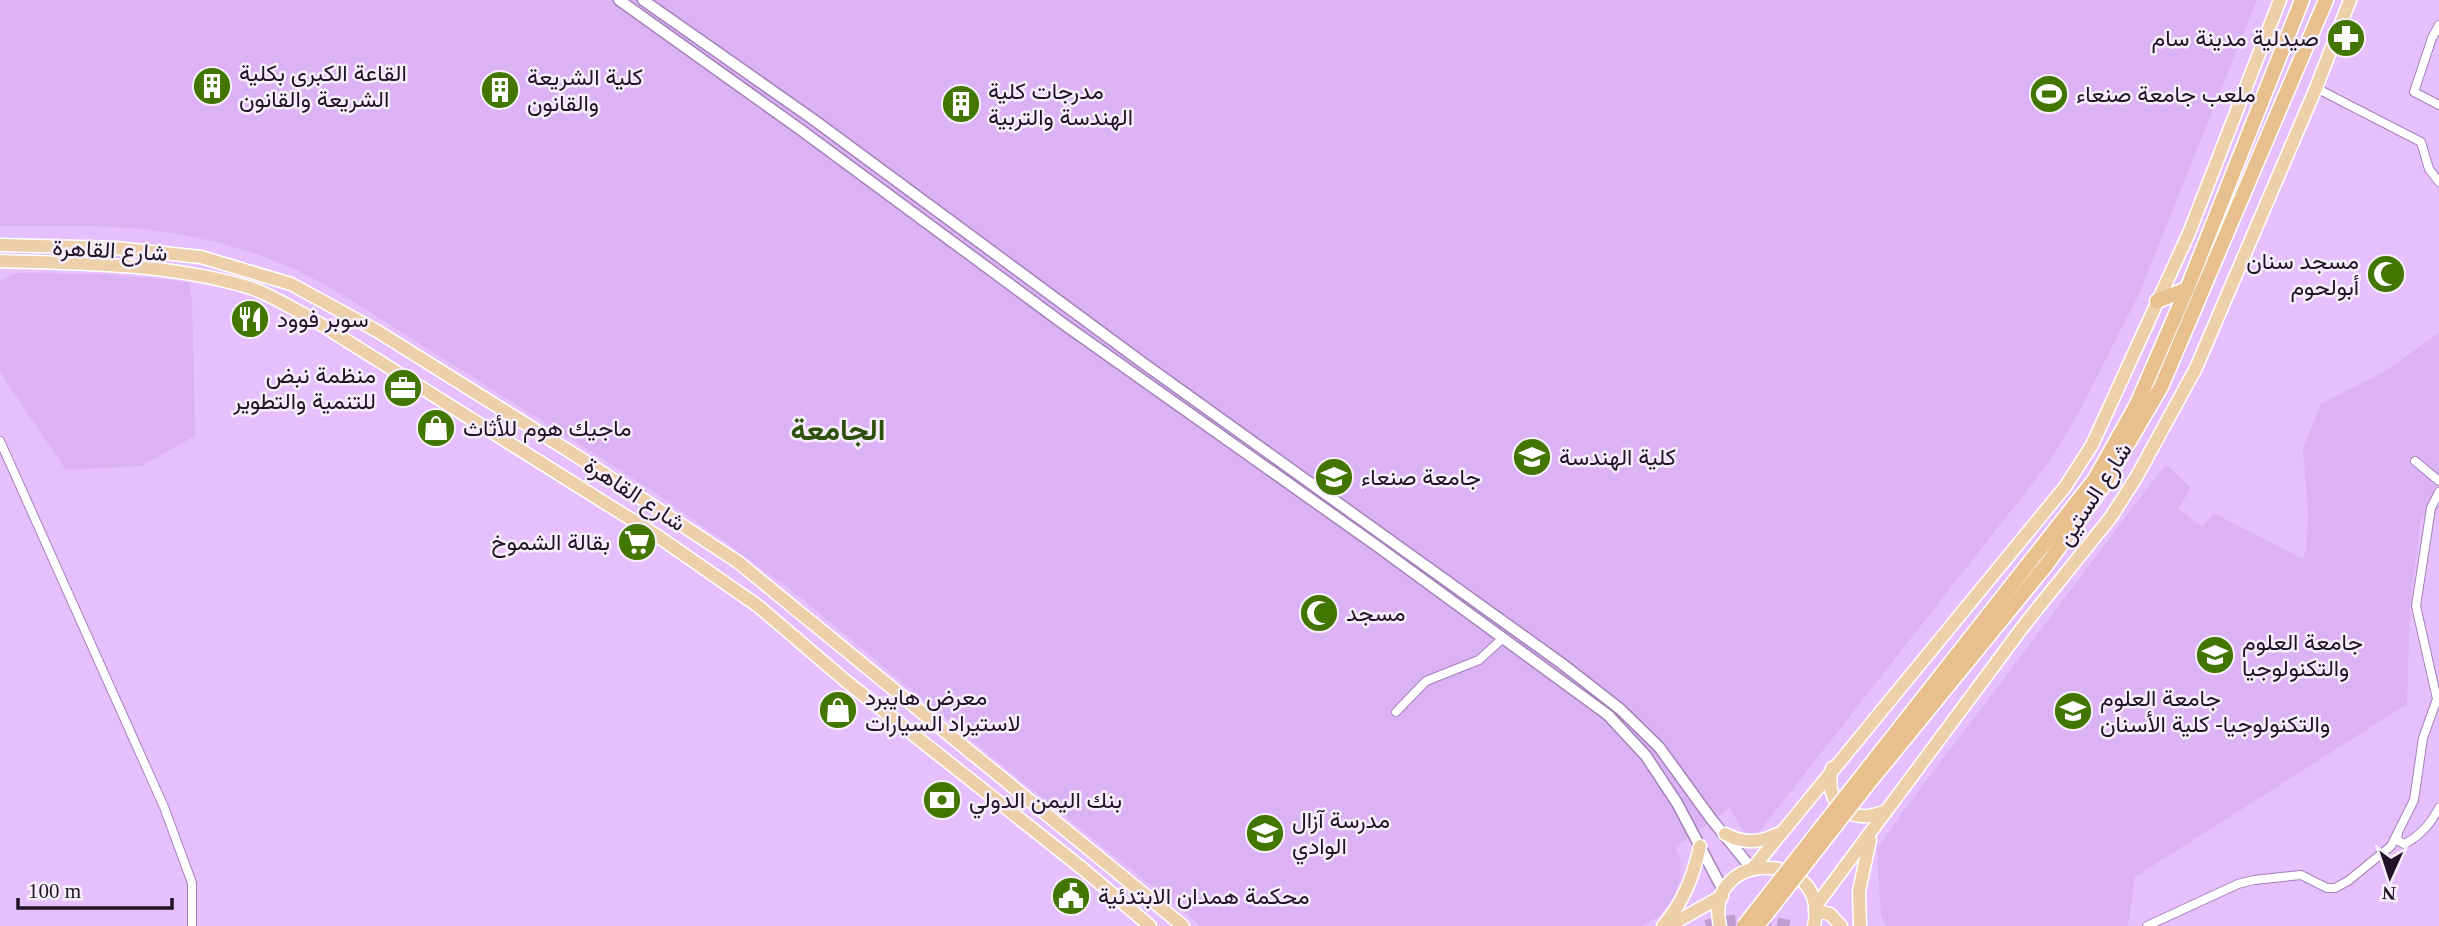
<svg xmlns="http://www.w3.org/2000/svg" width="2439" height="926" font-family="'Times New Roman',Vazirmatn,serif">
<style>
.built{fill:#dbb2f3}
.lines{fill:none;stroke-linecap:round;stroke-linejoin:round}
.primary-tunnel{stroke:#be9dd1;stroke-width:12;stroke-dasharray:12 6;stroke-linecap:butt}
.minor-casing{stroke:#a481b9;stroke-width:10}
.tertiary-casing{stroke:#a481b9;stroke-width:13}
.primary-casing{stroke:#fff;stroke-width:15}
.trunk-casing{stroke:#fff;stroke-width:17}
.minor{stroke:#fff;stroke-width:8}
.tertiary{stroke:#fff;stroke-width:10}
.primary{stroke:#edd0aa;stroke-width:12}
.trunk{stroke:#e7c08e;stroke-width:14}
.trunk-bridge-casing{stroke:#fff;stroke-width:17;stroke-linecap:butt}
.trunk-bridge{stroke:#e7c08e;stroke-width:14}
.labels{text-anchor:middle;stroke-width:5;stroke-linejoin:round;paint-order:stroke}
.poi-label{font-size:23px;fill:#201227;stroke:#f6effb;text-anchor:start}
.street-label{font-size:23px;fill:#201227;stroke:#f6effb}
.district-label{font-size:30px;font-weight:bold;fill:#2e4f0d;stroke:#f6effb}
</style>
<rect width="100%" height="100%" fill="#e6c0fc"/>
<!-- built -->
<g class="built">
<path d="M 0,0 L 2257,0 L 2138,296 L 2079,412 L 2050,461 L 1759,832 L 1754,835 L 1745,833 L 1729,808 L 1676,847 L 1681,862 L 1680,880 L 1673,899 L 1658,917 L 1641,926 L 1201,926 L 1015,776 L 801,598 L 728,544 L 656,493 L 341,294 L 299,271 L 259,255 L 220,243 L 179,234 L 145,229 L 94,226 L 0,226 Z"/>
<path d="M 16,273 L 104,274 L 189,282 L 192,300 L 195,436 L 141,466 L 66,470 L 3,377 L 0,369 L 0,281 Z"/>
<path d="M 2439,333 L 2439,510 L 2421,518 L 2410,605 L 2407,704 L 2135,877 L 2128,926 L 1886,926 L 1881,916 L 1877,849 L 1908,805 L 2166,464 L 2191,488 L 2178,509 L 2203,527 L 2213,513 L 2303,559 L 2306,550 L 2308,515 L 2303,449 L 2321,404 L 2385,371 Z"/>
</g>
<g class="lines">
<!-- primary-tunnel -->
<path class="primary-tunnel" d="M 1706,926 C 1734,918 1761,919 1789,926"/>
<!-- minor casing -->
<g class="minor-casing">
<g id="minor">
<path d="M 2439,25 L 2432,38 L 2414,92 L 2439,105"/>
<path d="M 2316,88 L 2421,142 L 2429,169 L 2439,182"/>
<path d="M 0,441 L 164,807 L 192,883 L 192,926"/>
<path d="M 2415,461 L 2439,481"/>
<path d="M 1396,712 L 1426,681 L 1479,660 L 1502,639"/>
<path d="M 2398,833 L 2397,840 L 2404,844 C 2419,837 2431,823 2439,808"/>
<path d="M 2147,926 L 2238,884 L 2254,880 L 2301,875 L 2327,888 L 2335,888 L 2348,881 L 2391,846 L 2414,800 L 2423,738 L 2437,699 L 2416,606 L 2431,508 L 2439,492"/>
</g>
</g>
<!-- tertiary casing -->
<g class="tertiary-casing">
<g id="tertiary">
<path d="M 619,0 L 801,130 L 1065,325 L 1377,546 L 1608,715 L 1646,756 L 1677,803 L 1724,892"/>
<path d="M 643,0 L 814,120 L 1143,363 L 1561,663 L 1620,709 L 1659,747 L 1712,820 L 1752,869"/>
</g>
</g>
<!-- primary casing -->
<g class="primary-casing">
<g id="primary">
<path d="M 0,245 L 116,248 L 201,257 L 291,284 L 377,331 L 580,458 L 738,562 L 1183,926"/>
<path d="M 0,261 C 84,264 170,263 251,288 C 271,295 291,308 309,317 L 656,535 L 758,606 L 847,682 L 1083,869 L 1150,926"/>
<path d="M 1832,768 C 1823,804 1852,827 1885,811"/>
<path d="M 1725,834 C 1742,843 1759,844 1777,834"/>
<path d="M 1752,869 L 2065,487 L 2092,445 L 2189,233 L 2280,0"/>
<path d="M 1815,907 L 2025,624 L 2111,517 L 2137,476 L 2196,368 L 2316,88 L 2350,0"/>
<path d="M 1815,911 L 1830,914 L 1841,926"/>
<path d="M 1663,926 C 1683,903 1694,875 1700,846"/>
<path d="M 1669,926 L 1722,896"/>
<path d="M 1720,926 C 1702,848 1831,849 1814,926"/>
<path d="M 1860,926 L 1859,891 L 1870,840"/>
</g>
</g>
<!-- trunk casing -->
<g class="trunk-casing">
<g id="trunk">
<path d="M 2157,301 L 2187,289"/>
<path d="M 2095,479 L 2136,406 L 2187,289 L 2302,0"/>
<path d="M 2103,486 L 2161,387 L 2326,0"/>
</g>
</g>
<!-- minor -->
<use href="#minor" class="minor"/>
<!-- tertiary -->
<use href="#tertiary" class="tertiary"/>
<!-- primary -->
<use href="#primary" class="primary"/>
<!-- trunk -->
<use href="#trunk" class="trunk"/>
<!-- trunk-bridge casing -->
<g class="trunk-bridge-casing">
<g id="trunk-bridge">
<path d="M 1744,926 L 2095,479"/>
<path d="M 1757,926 L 1867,785 L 2047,564 L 2103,486"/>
</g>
</g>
<!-- trunk-bridge -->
<use href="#trunk-bridge" class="trunk-bridge"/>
</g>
<!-- icons -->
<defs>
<g id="pharmacy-disc" transform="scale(2.0125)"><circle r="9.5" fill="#437600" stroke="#f6effb"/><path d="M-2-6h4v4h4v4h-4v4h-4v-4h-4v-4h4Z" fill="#fff"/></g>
<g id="building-disc" transform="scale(2.0125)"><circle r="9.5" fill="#437600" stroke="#f6effb"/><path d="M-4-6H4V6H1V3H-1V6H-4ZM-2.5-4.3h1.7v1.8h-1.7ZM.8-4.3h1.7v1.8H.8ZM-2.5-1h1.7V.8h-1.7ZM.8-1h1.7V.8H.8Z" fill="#fff"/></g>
<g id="stadium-disc" transform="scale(2.0125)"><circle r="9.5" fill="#437600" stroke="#f6effb"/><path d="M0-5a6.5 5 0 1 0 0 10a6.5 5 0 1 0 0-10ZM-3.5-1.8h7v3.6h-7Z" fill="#fff"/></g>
<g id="mosque-disc" transform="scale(2.0125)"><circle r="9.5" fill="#437600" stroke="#f6effb"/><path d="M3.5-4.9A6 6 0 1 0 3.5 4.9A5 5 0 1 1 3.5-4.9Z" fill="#fff"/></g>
<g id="restaurant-disc" transform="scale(2.0125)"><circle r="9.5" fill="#437600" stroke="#f6effb"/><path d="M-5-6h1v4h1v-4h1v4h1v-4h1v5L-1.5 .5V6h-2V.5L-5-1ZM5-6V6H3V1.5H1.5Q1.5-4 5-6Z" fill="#fff"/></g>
<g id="office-disc" transform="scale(2.0125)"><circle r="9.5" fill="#437600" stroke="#f6effb"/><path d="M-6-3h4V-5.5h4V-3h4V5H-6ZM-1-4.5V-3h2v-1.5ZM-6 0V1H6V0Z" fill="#fff"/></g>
<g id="shop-disc" transform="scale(2.0125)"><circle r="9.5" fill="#437600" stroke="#f6effb"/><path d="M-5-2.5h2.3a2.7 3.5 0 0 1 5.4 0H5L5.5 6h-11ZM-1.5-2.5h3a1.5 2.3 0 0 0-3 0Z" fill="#fff"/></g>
<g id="university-disc" transform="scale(2.0125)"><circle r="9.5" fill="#437600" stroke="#f6effb"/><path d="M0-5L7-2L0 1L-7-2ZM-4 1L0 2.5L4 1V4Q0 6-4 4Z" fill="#fff"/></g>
<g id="supermarket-disc" transform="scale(2.0125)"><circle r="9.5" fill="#437600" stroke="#f6effb"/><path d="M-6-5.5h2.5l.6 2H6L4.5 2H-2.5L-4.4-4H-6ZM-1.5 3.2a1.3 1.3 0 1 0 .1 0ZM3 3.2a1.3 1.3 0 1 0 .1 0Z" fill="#fff"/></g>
<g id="bank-disc" transform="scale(2.0125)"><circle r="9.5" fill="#437600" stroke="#f6effb"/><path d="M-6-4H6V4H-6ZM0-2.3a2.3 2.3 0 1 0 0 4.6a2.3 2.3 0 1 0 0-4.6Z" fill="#fff"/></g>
<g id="school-disc" transform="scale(2.0125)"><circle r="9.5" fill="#437600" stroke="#f6effb"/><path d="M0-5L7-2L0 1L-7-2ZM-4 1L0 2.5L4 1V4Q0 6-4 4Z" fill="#fff"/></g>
<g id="civic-disc" transform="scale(2.0125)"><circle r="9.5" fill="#437600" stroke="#f6effb"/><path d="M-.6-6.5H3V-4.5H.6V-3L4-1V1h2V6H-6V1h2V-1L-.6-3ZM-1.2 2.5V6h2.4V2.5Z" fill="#fff"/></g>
</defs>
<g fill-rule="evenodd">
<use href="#pharmacy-disc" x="2346" y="38"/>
<use href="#building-disc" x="212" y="86"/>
<use href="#building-disc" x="500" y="90"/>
<use href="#stadium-disc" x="2049" y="94"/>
<use href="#building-disc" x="961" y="104"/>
<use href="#mosque-disc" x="2386" y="274"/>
<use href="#restaurant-disc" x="250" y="319"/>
<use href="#office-disc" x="403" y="388"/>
<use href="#shop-disc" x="436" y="428"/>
<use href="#university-disc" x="1532" y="457"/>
<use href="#university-disc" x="1334" y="477"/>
<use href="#supermarket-disc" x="637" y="542"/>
<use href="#mosque-disc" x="1319" y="613"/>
<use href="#university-disc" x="2215" y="655"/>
<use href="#shop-disc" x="838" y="710"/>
<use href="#university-disc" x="2073" y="711"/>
<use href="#bank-disc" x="942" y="800"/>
<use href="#school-disc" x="1265" y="833"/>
<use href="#civic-disc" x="1071" y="896"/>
</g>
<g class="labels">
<!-- poi labels -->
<g class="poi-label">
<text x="2319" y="46" text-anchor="end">صيدلية مدينة سام</text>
<text x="239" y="81">القاعة الكبرى بكلية<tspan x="239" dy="26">الشريعة والقانون</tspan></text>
<text x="527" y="85">كلية الشريعة<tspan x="527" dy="26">والقانون</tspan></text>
<text x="988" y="99">مدرجات كلية<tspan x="988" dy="26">الهندسة والتربية</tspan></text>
<text x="2076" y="102">ملعب جامعة صنعاء</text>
<text x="2359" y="269" text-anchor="end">مسجد سنان<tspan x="2359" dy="26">أبولحوم</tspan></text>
<text x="277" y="327">سوبر فوود</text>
<text x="376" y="383" text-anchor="end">منظمة نبض<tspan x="376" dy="26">للتنمية والتطوير</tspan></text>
<text x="463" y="436">ماجيك هوم للأثاث</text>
<text x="1559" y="465">كلية الهندسة</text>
<text x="1361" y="485">جامعة صنعاء</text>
<text x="610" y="550" text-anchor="end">بقالة الشموخ</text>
<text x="1346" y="621">مسجد</text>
<text x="2242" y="650">جامعة العلوم<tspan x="2242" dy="26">والتكنولوجيا</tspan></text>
<text x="865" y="705">معرض هايبرد<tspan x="865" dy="26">لاستيراد السيارات</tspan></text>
<text x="2100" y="706">جامعة العلوم<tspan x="2100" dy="26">والتكنولوجيا- كلية الأسنان</tspan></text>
<text x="969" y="808">بنك اليمن الدولي</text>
<text x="1292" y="828">مدرسة آزال<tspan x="1292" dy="26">الوادي</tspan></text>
<text x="1098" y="904">محكمة همدان الابتدئية</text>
</g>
<!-- street labels -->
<g class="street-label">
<text transform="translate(110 250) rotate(3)" y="8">شارع القاهرة</text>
<text transform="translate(635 494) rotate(33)" y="8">شارع القاهرة</text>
<text transform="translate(2094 494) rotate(-57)" y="8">شارع الستين</text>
</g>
<!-- district labels -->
<g class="district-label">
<text x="838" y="440">الجامعة</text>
</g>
</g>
<!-- north arrow -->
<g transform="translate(2390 877) rotate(183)" stroke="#f6effb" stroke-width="5" paint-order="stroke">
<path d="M0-5L12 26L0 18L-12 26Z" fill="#201227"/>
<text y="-10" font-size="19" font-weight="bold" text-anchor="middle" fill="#201227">N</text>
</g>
<!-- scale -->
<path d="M18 898v10h154v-10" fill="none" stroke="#201227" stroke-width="3.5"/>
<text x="28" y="898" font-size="21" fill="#201227" stroke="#f6effb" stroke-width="5" paint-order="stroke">100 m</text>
</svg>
